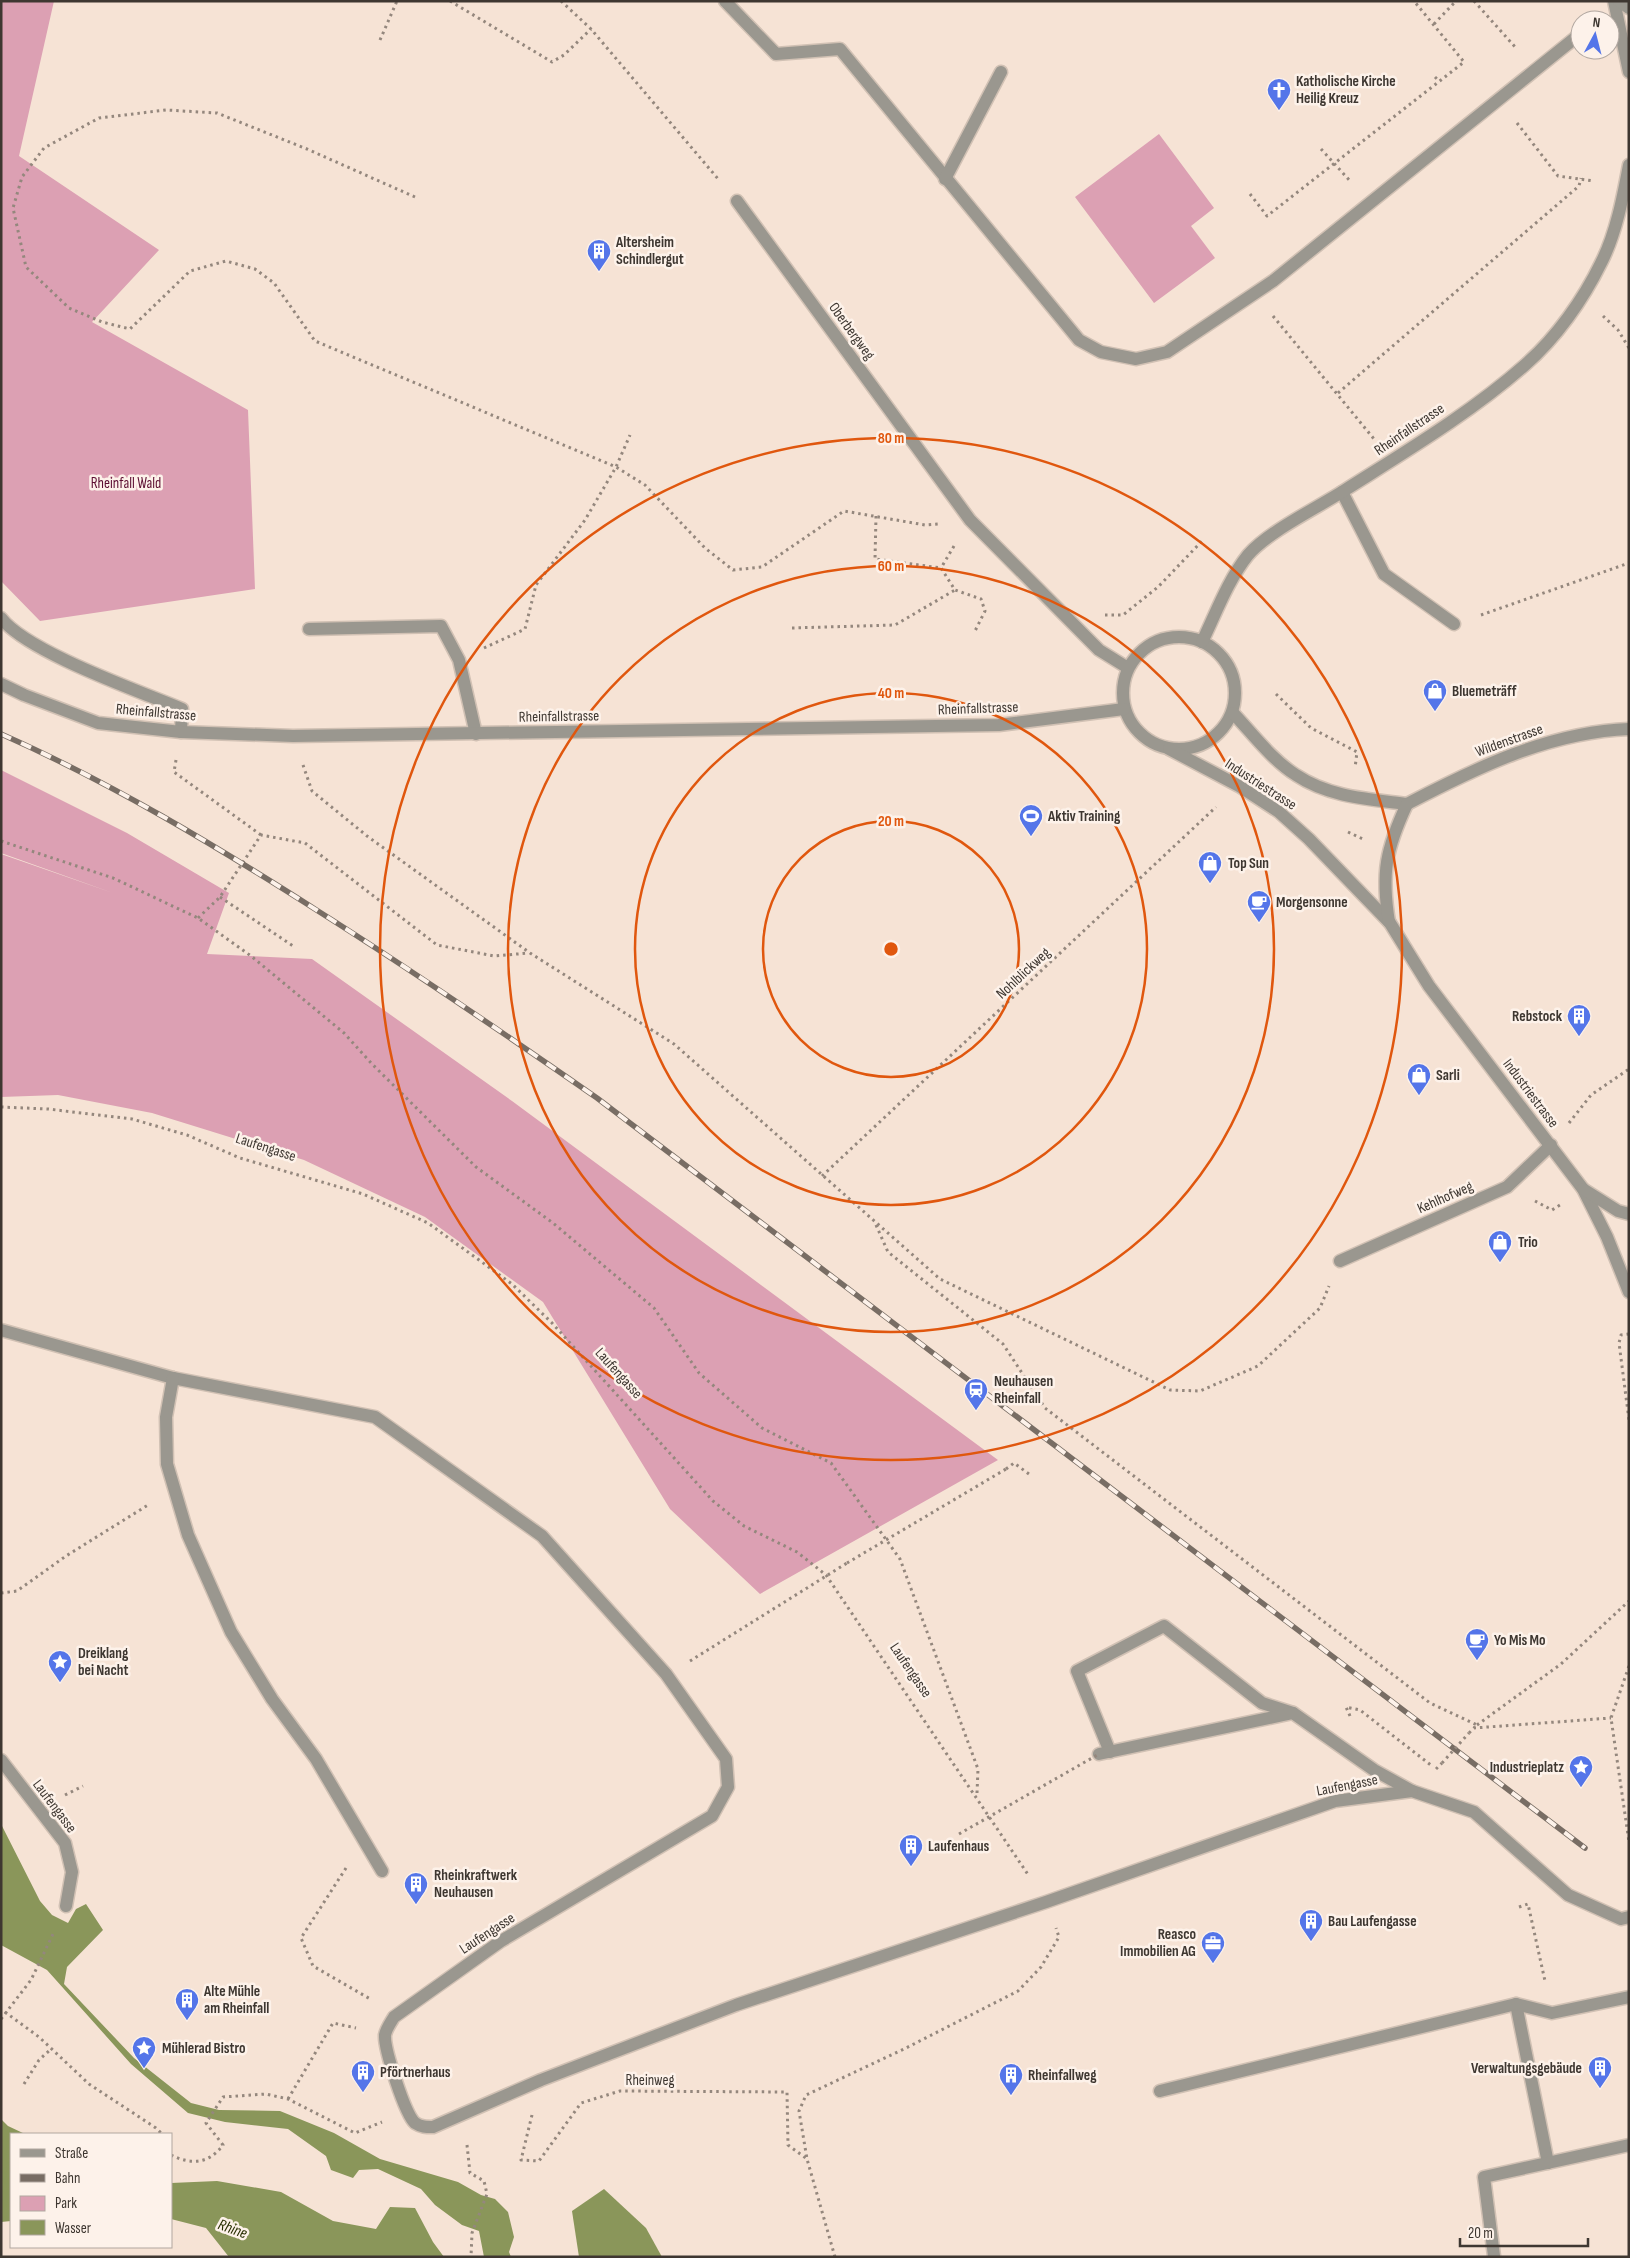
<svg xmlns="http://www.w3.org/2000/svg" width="1630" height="2258" font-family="'Sofia Sans Condensed',sans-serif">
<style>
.green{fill:#dca0b3}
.water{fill:#8a965a}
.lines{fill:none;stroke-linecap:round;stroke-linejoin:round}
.minor-casing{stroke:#d1c1b4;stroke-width:15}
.path{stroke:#94877d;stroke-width:3;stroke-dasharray:2.5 4;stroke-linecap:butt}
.minor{stroke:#9a978f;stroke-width:12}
.rail-casing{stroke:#786d64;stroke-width:5.5}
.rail{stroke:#fdf2ea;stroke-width:4;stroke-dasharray:11;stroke-linecap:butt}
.path-bridge{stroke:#94877d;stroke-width:3;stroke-dasharray:2.5 4;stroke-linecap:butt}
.ring{fill:none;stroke:#e0570e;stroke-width:2.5}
.labels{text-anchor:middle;stroke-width:5;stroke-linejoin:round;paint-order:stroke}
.poi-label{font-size:15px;font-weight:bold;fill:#3e3731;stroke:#fdf2ea;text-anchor:start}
.street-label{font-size:15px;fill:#3e3731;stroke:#fdf2ea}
.park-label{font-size:15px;fill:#5c0d31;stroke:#fdf2ea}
.water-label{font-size:16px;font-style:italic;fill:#272e00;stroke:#fdf2ea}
.centre{fill:#e0570e;stroke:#fdf2ea;stroke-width:2.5}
.ring-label{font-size:15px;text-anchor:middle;font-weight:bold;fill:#e0570e;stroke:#fdf2ea;stroke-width:5;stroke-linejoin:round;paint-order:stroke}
</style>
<rect width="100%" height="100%" fill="#f6e3d5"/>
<!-- green -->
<g class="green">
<path d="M 1,1 L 54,1 L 19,156 L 159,250 L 92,322 L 248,410 L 255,589 L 40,621 L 1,581 Z"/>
<path d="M 1159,134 L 1214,208 L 1191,226 L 1215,258 L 1154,303 L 1075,197 Z"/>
<path d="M 1,770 L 127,833 L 229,893 L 207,954 L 312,959 L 512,1101 L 998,1460 L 760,1594 L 670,1509 L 543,1302 L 425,1217 L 304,1160 L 152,1113 L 58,1095 L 1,1097 L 1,854 L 113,893 L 1,853 Z"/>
</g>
<!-- water -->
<g class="water">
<path d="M 1,1824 L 40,1901 L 52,1915 L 68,1923 L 76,1909 L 86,1904 L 103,1930 L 67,1967 L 64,1984 L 134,2058 L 191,2103 L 219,2110 L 280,2111 L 334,2133 L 380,2159 L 458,2182 L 481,2195 L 495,2199 L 508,2212 L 514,2237 L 509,2252 L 511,2257 L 484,2257 L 479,2231 L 462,2225 L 435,2205 L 421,2189 L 378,2169 L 359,2170 L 353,2178 L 331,2170 L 326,2156 L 288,2129 L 225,2122 L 188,2113 L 131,2064 L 47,1970 L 1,1945 Z"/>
<path d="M 1,2119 L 8,2126 L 25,2134 L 11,2134 L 11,2221 L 1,2222 Z"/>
<path d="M 217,2181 L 281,2192 L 333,2221 L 376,2229 L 390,2207 L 415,2208 L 433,2242 L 444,2257 L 229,2257 L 206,2228 L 171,2219 L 171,2183 Z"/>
<path d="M 604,2189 L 646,2228 L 662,2257 L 579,2257 L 572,2211 Z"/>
</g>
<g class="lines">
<!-- minor casing -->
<g class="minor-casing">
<g id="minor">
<path d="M 725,1 L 776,54 L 840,49 L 1079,340 L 1101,352 L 1136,359 L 1167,352 L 1273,281 L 1580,34"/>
<path d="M 1614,1 L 1629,72"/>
<path d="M 1619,1 L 1629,8"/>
<path d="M 945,179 L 1001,72"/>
<path d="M 737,201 L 970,520 L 1099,650 L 1128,668"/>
<path d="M 1342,492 L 1384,574 L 1454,624"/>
<path d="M 1,618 C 27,652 139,691 182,709 L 181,732"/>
<path d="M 309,629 L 441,626 L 459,660 L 476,734"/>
<circle cx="1179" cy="693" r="56"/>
<path d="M 1202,642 C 1216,613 1228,580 1248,555 C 1269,531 1317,508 1345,490 C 1405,452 1472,412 1525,365 C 1556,338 1583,300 1601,263 C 1616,234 1623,197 1629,165"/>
<path d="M 1,684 L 24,695 L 98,723 L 181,732 L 293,736 L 999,725 L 1124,709"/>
<path d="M 1233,713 C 1252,733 1272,760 1296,775 C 1329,797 1368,799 1407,804"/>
<path d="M 1169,749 L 1239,786 L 1279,812 L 1309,839 L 1390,923 L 1429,986 L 1583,1189 L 1607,1237 L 1629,1292"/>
<path d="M 1407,804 C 1476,768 1549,732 1629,729"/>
<path d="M 1389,922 C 1381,873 1386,849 1407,804"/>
<path d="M 1583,1189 L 1618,1211 L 1629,1214"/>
<path d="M 1340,1261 L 1507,1187 L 1551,1145"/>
<path d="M 1,1330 L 173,1378 L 375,1417 L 542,1536 L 666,1674 L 726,1759 L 728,1787 L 712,1816 L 501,1941 L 394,2017 C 391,2022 386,2029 385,2035 C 384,2049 405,2114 415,2123 C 421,2127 426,2127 433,2127 L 541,2080 L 736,2005 L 1046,1902 L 1335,1801 L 1412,1791 L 1474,1812 L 1568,1895 L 1621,1919 L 1629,1917"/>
<path d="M 173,1378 L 166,1417 L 167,1464 L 188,1535 L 231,1632 L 272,1699 L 316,1759 L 382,1871"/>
<path d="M 1110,1752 L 1077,1671 L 1164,1626 L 1262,1703 L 1293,1713"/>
<path d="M 1099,1754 L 1293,1713 L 1374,1770 L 1412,1791"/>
<path d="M 1,1760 L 65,1843 L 72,1872 L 66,1906"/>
<path d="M 1516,2004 L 1548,2163"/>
<path d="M 1160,2091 L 1516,2004 L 1552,2013 L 1629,1997"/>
<path d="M 1494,2256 L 1484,2177 L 1629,2145"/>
</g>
</g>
<!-- path -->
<g class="path">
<path d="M 450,1 L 552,62 L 564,55 L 591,29"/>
<path d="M 561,1 L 591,29 L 719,180"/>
<path d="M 1474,1 L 1516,48"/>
<path d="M 1434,24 L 1456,1"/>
<path d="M 380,40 L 397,1"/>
<path d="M 1435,77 L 1439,81"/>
<path d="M 1517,123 L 1558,176 L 1594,181"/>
<path d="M 1321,149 L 1351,182"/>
<path d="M 1250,194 L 1267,216 L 1464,62 L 1414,1"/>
<path d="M 415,197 L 307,149 L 217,113 L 166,110 L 99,118 L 44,148 L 22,177 L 13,208 L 26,267 L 69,308 L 102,322 L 130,329 L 190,271 L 226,261 L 255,269 L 274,283 L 315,341 L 616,467 L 645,485 L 705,548 L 733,570 L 762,567 L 844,511 L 925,525 L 938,524"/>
<path d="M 1273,316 L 1374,439"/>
<path d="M 1603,316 L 1618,330 L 1629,348"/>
<path d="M 1338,393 L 1579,186 L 1581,178"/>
<path d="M 876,516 L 875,559 L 941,568"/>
<path d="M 954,546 L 941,568 L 955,590 L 981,599 L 985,611 L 974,633"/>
<path d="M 1105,615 L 1123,615 L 1158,587 L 1204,539"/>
<path d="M 1481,615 L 1629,563"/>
<path d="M 792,628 L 895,625 L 955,590"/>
<path d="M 484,648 L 525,629 L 536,585 L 585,520 L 616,467 L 630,435"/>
<path d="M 1276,694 L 1311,728 L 1357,752 L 1355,768"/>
<path d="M 176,760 L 174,772 L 261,835"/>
<path d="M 303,765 L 312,791 L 367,836 L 530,953 L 674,1044 L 940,1279 L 1170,1390 L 1200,1391 L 1258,1366 L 1320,1308 L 1329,1286"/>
<path d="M 1348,832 L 1363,839"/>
<path d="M 1,841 L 113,878 L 198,918 L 251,956 L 344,1033 L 372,1064 L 476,1167 L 553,1223 L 654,1308 L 699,1373 L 762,1428 L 831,1463 L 900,1559 L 978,1769 L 977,1793"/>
<path d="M 220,897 L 293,946"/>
<path d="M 198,918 L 220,897 L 261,835 L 305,843 L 437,945 L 494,956 L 529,953"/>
<path d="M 1,1107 L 48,1109 L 132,1119 L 187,1135 L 240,1158 L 363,1194 L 428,1223 L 512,1284 L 552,1323 L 713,1501 L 744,1526 L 797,1552 L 826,1575 L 1029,1876"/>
<path d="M 1569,1123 L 1591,1095 L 1629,1069"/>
<path d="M 822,1176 L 1216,807"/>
<path d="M 1535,1201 L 1552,1210 L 1560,1205"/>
<path d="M 876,1225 L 888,1252 L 1003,1344 L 1045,1408 L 1430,1703 L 1477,1725 L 1474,1728"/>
<path d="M 1629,1334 L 1621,1335 L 1619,1343 L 1629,1420"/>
<path d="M 1006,1469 L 1014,1463 L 1029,1474"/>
<path d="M 1,1593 L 17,1591 L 66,1556 L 148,1505"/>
<path d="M 690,1661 L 847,1563"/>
<path d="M 1629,1666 L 1611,1718 L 1629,1842"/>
<path d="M 1350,1716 L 1346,1707 L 1360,1710 L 1432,1766"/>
<path d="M 1477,1725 L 1561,1664 L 1629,1601"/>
<path d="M 1469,1733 L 1474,1728 L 1611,1718"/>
<path d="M 1436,1769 L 1442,1763"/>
<path d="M 65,1795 L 83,1786"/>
<path d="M 346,1868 L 301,1938 L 313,1966 L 372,2000"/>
<path d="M 1519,1907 L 1528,1904 L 1545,1981"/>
<path d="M 5,2012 L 39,2037 L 89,2084 L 156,2128 L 162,2134"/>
<path d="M 1,2019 L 31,1980 L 54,1932"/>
<path d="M 24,2084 L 39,2060 L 51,2049"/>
<path d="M 288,2099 L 333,2023 L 356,2028"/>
<path d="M 532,2115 L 521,2160 L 539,2161 L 581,2103 L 620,2091 L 787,2092 L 788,2145 L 807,2159"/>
<path d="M 467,2145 L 470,2173 L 484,2181 L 487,2194 L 472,2233 L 471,2257"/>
<path d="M 171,2155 C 191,2165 209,2164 223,2145 L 206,2123 L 223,2097 L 266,2094 L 288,2099 L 355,2133 L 382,2122"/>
<path d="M 835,2257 L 807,2159 L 799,2111 L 806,2095 L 904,2049 L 1018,1991 L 1041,1967 L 1059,1937 L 1056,1928"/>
</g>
<!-- minor -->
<use href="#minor" class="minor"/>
<!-- rail casing -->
<g class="rail-casing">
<path id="rail" d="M 1,734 C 112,783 216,846 318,911 C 413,971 505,1034 597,1098 L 1585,1848"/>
</g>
<!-- rail -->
<use href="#rail" class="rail"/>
<!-- path-bridge -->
<g class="path-bridge">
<path d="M 847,1563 L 1006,1469"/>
<path d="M 1442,1763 L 1469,1733"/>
<path d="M 959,1834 L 1099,1754"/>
</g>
</g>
<!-- distance rings -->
<g class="ring">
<circle cx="891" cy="949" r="128"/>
<circle cx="891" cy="949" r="256"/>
<circle cx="891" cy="949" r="383"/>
<circle cx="891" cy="949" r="511"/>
</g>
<!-- icons -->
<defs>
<g id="church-pin" transform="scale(1.25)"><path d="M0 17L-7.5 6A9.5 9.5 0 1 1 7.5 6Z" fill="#5475e9" stroke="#fdf2ea"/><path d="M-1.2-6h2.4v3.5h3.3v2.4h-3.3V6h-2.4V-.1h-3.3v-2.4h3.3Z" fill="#fff"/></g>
<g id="building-pin" transform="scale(1.25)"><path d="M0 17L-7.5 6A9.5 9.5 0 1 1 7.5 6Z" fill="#5475e9" stroke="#fdf2ea"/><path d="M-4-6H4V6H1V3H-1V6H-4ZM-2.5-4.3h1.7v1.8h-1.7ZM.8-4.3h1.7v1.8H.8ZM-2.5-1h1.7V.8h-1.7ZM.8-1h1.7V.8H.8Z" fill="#fff"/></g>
<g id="shop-pin" transform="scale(1.25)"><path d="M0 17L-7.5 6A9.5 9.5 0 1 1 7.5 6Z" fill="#5475e9" stroke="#fdf2ea"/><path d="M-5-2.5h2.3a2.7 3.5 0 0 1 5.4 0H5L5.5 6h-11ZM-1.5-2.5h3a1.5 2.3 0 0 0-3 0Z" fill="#fff"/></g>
<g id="stadium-pin" transform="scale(1.25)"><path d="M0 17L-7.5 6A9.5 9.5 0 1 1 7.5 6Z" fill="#5475e9" stroke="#fdf2ea"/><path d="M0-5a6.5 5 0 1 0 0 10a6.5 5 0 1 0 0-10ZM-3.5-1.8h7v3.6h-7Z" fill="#fff"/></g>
<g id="cafe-pin" transform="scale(1.25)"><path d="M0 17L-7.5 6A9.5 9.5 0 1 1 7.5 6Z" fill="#5475e9" stroke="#fdf2ea"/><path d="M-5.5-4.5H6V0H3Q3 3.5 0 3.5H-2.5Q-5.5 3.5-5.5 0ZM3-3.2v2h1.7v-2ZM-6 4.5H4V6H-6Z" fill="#fff"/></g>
<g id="station-pin" transform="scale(1.25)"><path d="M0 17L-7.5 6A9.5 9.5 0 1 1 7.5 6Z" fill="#5475e9" stroke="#fdf2ea"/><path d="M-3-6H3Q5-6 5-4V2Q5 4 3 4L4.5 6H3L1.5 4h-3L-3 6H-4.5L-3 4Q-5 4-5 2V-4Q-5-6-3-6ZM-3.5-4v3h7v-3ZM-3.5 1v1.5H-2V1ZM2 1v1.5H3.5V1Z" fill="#fff"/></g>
<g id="sight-pin" transform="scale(1.25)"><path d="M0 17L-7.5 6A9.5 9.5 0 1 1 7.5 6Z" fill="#5475e9" stroke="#fdf2ea"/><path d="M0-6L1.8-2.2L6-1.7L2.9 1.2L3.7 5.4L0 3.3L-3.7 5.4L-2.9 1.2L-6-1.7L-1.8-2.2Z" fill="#fff"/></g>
<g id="office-pin" transform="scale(1.25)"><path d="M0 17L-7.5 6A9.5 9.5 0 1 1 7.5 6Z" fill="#5475e9" stroke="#fdf2ea"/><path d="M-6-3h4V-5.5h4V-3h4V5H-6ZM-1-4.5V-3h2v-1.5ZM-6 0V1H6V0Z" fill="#fff"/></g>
</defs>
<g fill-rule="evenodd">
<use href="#church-pin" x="1279" y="90"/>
<use href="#building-pin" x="599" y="251"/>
<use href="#shop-pin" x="1435" y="691"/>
<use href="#stadium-pin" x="1031" y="816"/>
<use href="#shop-pin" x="1210" y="863"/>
<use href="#cafe-pin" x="1259" y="902"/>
<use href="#building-pin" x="1579" y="1016"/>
<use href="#shop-pin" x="1419" y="1075"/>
<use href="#shop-pin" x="1500" y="1242"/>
<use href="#station-pin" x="976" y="1390"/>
<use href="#cafe-pin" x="1477" y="1640"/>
<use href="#sight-pin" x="60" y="1662"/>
<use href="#sight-pin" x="1581" y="1767"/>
<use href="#building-pin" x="911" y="1846"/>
<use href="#building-pin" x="416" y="1884"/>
<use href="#building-pin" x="1311" y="1921"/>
<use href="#office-pin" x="1213" y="1943"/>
<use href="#building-pin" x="187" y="2000"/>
<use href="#sight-pin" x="144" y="2048"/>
<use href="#building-pin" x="1600" y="2068"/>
<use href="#building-pin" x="363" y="2072"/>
<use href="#building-pin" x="1011" y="2075"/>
</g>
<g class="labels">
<!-- poi labels -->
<g class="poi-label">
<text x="1296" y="86">Katholische Kirche<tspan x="1296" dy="17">Heilig Kreuz</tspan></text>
<text x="616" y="247">Altersheim<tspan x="616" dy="17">Schindlergut</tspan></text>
<text x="1452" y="696">Bluemeträff</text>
<text x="1048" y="821">Aktiv Training</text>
<text x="1228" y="868">Top Sun</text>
<text x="1276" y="907">Morgensonne</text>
<text x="1562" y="1021" text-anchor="end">Rebstock</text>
<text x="1436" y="1080">Sarli</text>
<text x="1518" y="1247">Trio</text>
<text x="994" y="1386">Neuhausen<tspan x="994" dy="17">Rheinfall</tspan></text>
<text x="1494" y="1645">Yo Mis Mo</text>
<text x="78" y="1658">Dreiklang<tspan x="78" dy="17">bei Nacht</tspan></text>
<text x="1564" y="1772" text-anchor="end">Industrieplatz</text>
<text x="928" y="1851">Laufenhaus</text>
<text x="434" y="1880">Rheinkraftwerk<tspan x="434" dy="17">Neuhausen</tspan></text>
<text x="1328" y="1926">Bau Laufengasse</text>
<text x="1196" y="1939" text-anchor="end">Reasco<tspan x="1196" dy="17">Immobilien AG</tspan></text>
<text x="204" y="1996">Alte Mühle<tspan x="204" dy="17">am Rheinfall</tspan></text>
<text x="162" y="2053">Mühlerad Bistro</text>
<text x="1582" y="2073" text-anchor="end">Verwaltungsgebäude</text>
<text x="380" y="2077">Pförtnerhaus</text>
<text x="1028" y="2080">Rheinfallweg</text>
</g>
<!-- street labels -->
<g class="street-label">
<text transform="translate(852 331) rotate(54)" y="5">Oberbergweg</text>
<text transform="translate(1409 429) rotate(-34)" y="5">Rheinfallstrasse</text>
<text transform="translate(978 708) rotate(-2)" y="5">Rheinfallstrasse</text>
<text transform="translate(156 712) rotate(5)" y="5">Rheinfallstrasse</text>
<text transform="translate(559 716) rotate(-1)" y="5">Rheinfallstrasse</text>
<text transform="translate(1509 740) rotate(-20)" y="5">Wildenstrasse</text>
<text transform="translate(1261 784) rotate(33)" y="5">Industriestrasse</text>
<text transform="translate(1023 973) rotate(-43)" y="5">Nohlblickweg</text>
<text transform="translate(1531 1093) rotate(53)" y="5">Industriestrasse</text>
<text transform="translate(266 1147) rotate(18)" y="5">Laufengasse</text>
<text transform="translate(1445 1197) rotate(-24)" y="5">Kehlhofweg</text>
<text transform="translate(619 1373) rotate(48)" y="5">Laufengasse</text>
<text transform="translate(911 1670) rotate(56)" y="5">Laufengasse</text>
<text transform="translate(1347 1785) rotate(-11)" y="5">Laufengasse</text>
<text transform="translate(55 1806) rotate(53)" y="5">Laufengasse</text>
<text transform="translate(487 1933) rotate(-33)" y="5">Laufengasse</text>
<text x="650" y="2085">Rheinweg</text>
</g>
<!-- park labels -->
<g class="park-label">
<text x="126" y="488">Rheinfall Wald</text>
</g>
<!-- water labels -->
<g class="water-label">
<text transform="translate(233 2228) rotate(20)" y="6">Rhine</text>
</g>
</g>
<circle cx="891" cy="949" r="8" class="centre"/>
<g class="ring-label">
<text x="891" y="443">80 m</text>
<text x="891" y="571">60 m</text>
<text x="891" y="698">40 m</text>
<text x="891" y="826">20 m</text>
</g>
<!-- border -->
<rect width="1630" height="2258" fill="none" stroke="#3e3731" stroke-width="5"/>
<!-- legend -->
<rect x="10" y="2133" width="162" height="115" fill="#fdf2ea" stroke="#b1a7a0"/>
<rect x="20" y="2149" width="25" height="8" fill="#9a978f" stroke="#b1a7a0"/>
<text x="55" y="2158" font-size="15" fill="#3e3731">Straße</text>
<rect x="20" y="2174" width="25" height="8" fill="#786d64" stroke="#b1a7a0"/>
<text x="55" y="2183" font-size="15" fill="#3e3731">Bahn</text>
<rect x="20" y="2196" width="25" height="15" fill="#dca0b3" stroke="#b1a7a0"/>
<text x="55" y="2208" font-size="15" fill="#3e3731">Park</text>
<rect x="20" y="2220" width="25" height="15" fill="#8a965a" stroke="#b1a7a0"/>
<text x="55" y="2233" font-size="15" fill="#3e3731">Wasser</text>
<!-- north arrow -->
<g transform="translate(1595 35) rotate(7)"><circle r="24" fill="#fdf2ea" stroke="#b1a7a0"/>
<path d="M0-4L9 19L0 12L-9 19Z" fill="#5475e9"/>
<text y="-8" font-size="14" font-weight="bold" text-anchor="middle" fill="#3e3731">N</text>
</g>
<!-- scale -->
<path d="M1460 2238v8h128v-8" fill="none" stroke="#3e3731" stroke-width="2.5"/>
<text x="1468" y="2238" font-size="15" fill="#3e3731" stroke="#fdf2ea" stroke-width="4" paint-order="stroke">20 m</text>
</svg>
